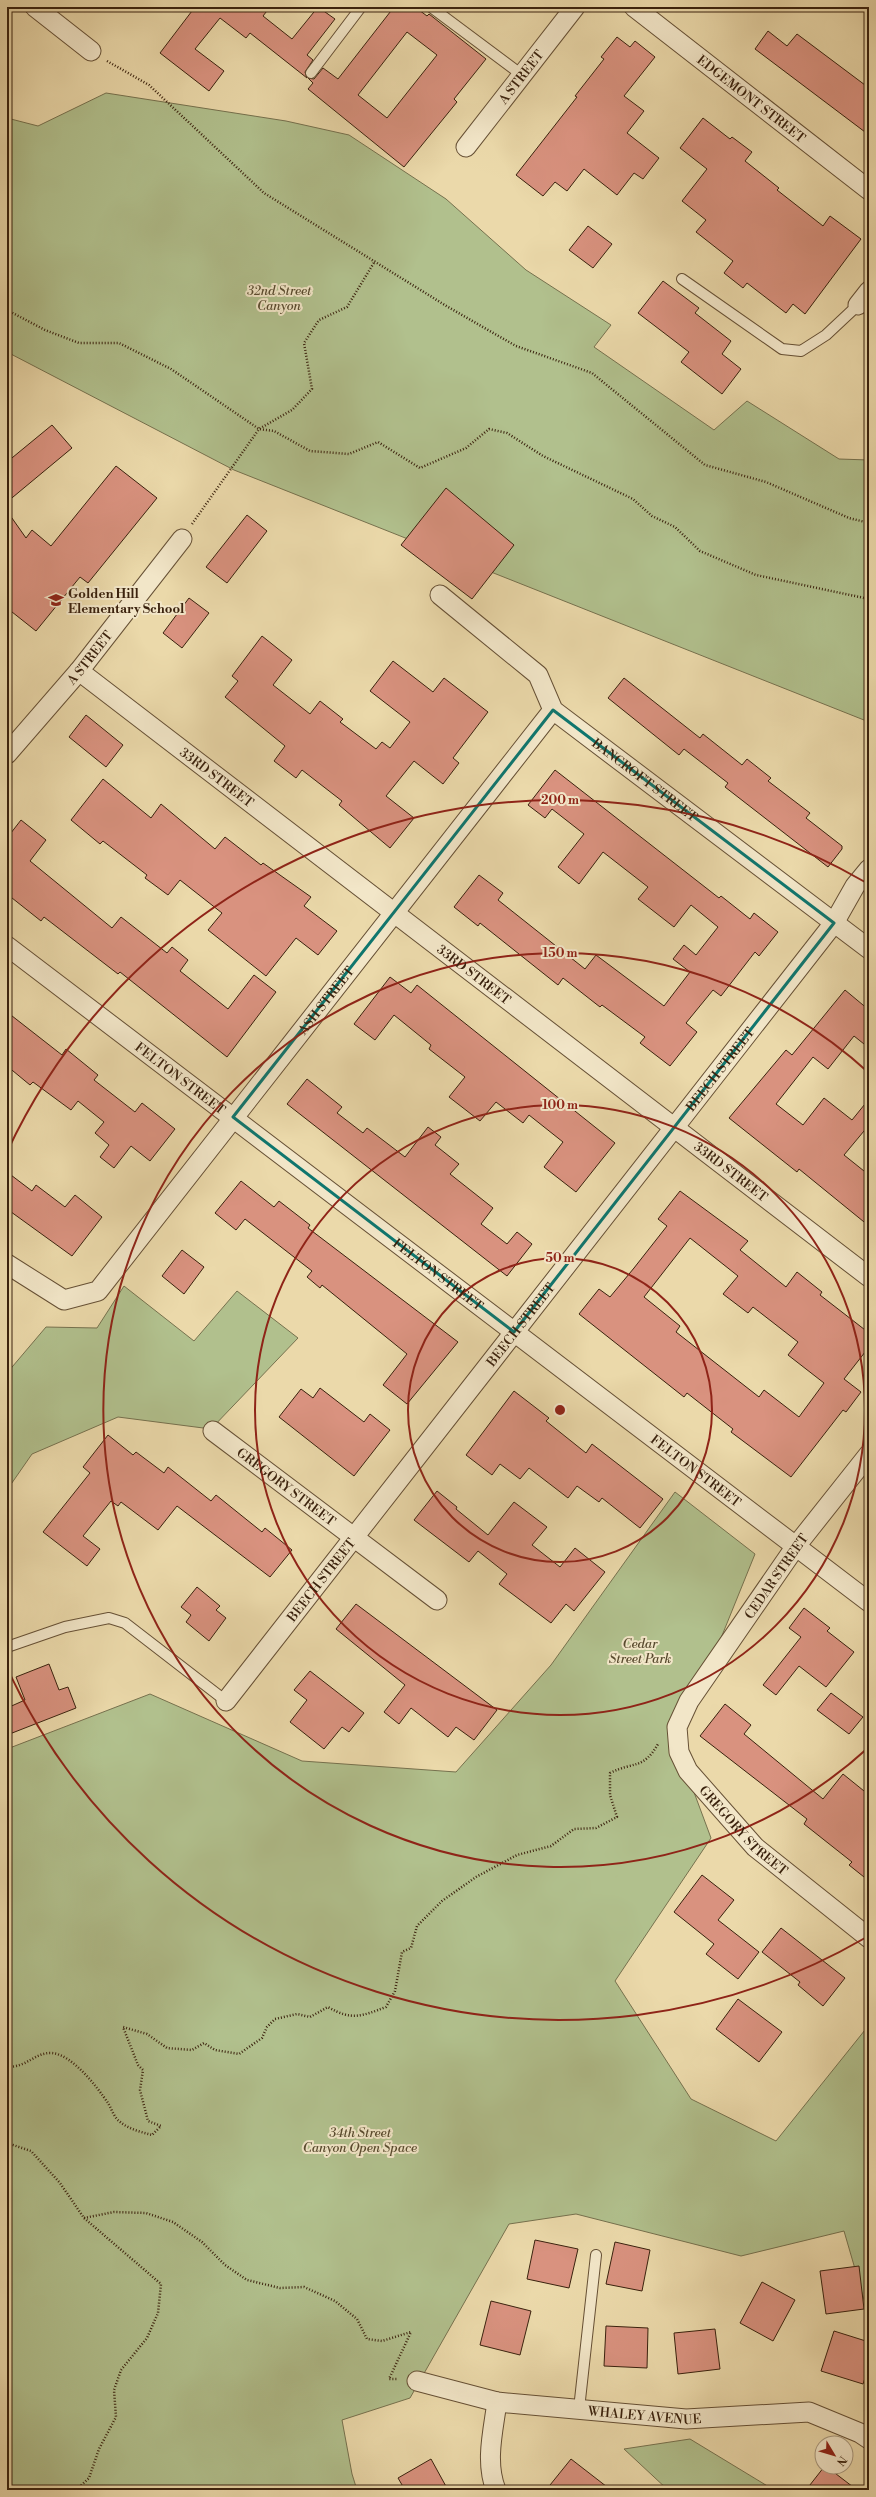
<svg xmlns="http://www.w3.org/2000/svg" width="876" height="2497" font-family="'Libre Bodoni',serif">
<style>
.green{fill:#b1c08d;stroke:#76714e}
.building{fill:#d9927f;stroke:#3a220e;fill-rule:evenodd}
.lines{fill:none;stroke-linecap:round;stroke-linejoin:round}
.lane-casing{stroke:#665035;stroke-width:12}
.street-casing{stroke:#665035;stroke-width:21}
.path{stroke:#3a220e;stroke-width:2.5;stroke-dasharray:1 2;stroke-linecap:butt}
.lane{stroke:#f2e6c8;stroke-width:10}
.street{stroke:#f2e6c8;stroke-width:19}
.marked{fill:none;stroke:#0f766e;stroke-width:3;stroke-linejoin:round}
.ring{fill:none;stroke:#8f2418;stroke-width:2}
.labels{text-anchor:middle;stroke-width:4;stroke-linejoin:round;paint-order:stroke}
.street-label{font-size:13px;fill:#3a220e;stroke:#f2e6c8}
.park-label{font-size:13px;font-style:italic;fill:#584a2e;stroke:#f2e6c8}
.poi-label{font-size:13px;font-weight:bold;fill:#3a220e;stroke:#f2e6c8;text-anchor:start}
.centre{fill:#8f2418;stroke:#f2e6c8;stroke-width:2}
.ring-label{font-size:12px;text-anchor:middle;font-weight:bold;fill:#8f2418;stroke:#f2e6c8;stroke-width:4;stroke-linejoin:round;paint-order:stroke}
</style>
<rect width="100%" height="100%" fill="#ebd9aa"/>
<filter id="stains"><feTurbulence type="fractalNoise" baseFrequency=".005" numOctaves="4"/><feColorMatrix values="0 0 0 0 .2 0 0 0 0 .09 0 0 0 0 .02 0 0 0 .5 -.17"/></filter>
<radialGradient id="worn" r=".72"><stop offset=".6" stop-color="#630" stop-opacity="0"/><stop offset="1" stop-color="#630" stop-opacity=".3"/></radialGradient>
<!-- green -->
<g class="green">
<path d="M 106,93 L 286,121 L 349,135 L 446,199 L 526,270 L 611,325 L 594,347 L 714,430 L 747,401 L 839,459 L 869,460 L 869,722 L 234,470 L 7,352 L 7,118 L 38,126 Z"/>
<path d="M 124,1286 L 194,1341 L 237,1291 L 298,1338 L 211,1429 L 118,1417 L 32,1454 L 7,1490 L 7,1373 L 46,1327 L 97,1328 Z"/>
<path d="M 675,1492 L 755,1554 L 721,1638 L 669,1725 L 711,1838 L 615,1981 L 691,2099 L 776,2141 L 869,2025 L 869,2317 L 844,2231 L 741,2256 L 576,2214 L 509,2224 L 410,2398 L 342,2420 L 352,2474 L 357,2490 L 7,2490 L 7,1749 L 150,1694 L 302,1761 L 456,1772 L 551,1665 Z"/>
<path d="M 690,2439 L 774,2490 L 668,2490 L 624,2449 Z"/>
</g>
<!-- building -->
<g class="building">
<path d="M 195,7 L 270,7 L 263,16 L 292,39 L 318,7 L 335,19 L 307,55 L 313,60 L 305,72 L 307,78 L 250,33 L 246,38 L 220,18 L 195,49 L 224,71 L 209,91 L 160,53 Z"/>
<path d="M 394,7 L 415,7 L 427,16 L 429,14 L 486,59 L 454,99 L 457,102 L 404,167 L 308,89 L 313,83 L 308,78 L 314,79 L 323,68 L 338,79 ZM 407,32 L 437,55 L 387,118 L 358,95 Z"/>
<path d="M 768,31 L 787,46 L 797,34 L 869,88 L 869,135 L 755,49 Z"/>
<path d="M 617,37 L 630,47 L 635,41 L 655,57 L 624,96 L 644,111 L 627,133 L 659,158 L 643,179 L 634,173 L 617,195 L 584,169 L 567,191 L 555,182 L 543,196 L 516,175 L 577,97 L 575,96 L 604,59 L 601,57 Z"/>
<path d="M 703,118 L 730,139 L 732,137 L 752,152 L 745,161 L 779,188 L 777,190 L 823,226 L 830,216 L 861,239 L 805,314 L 793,304 L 786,313 L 747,283 L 743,288 L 724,273 L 733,261 L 696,232 L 706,220 L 682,201 L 707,169 L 680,148 Z"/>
<path d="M 588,226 L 612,244 L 593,268 L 569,250 Z"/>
<path d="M 663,281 L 699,308 L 695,313 L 731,341 L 722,354 L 741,369 L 722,394 L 681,362 L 689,352 L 638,313 Z"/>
<path d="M 52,425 L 72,448 L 7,502 L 7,462 Z"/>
<path d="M 116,466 L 157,498 L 88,583 L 80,577 L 36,631 L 7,608 L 7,511 L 26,538 L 32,530 L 51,546 Z"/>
<path d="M 446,488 L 514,545 L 472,599 L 401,545 Z"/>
<path d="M 247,515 L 267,531 L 227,583 L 206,567 Z"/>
<path d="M 189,598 L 209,613 L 182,648 L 163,633 Z"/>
<path d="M 262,636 L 292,660 L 273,685 L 310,714 L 320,701 L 343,719 L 340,722 L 376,749 L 382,742 L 390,748 L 410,722 L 370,691 L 393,661 L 433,692 L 444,678 L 488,712 L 453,758 L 459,763 L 443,784 L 414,761 L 386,796 L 414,818 L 390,848 L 339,805 L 342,801 L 302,770 L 296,778 L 274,761 L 285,746 L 225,697 L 238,681 L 232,676 Z"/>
<path d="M 624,678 L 700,738 L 703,734 L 742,765 L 747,759 L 771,778 L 768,781 L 810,813 L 806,818 L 842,846 L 842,849 L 828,867 L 725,787 L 728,783 L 684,749 L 679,755 L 608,698 Z"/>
<path d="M 86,715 L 123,745 L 106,767 L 69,737 Z"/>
<path d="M 555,770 L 719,898 L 721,896 L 750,919 L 754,913 L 778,932 L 759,956 L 755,952 L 721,996 L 713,990 L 686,1023 L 697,1032 L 670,1066 L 640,1043 L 645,1037 L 602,1005 L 600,1007 L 563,978 L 558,985 L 480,923 L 478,926 L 454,907 L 479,875 L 503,893 L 498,900 L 585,969 L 596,955 L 664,1006 L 690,972 L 673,959 L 684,945 L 696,955 L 718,927 L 691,905 L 674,927 L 638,899 L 648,887 L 603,852 L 579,884 L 558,867 L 584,834 L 552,809 L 545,818 L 528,805 Z"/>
<path d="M 103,779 L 151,818 L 161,804 L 215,849 L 225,837 L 261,865 L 263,863 L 311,897 L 304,906 L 337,931 L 318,955 L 296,938 L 266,976 L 208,930 L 222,913 L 180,880 L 168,895 L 145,878 L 147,875 L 103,841 L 100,844 L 71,820 Z"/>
<path d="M 21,820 L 46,840 L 30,861 L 112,928 L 121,917 L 167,953 L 172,947 L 188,960 L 180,971 L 228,1009 L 254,975 L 276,992 L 227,1057 L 120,972 L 118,974 L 44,917 L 41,921 L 7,894 L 7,838 Z"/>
<path d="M 390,977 L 411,993 L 417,985 L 615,1143 L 576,1192 L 544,1167 L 563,1142 L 529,1115 L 523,1123 L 496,1102 L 480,1121 L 449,1097 L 465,1077 L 429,1049 L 431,1045 L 394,1015 L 375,1040 L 354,1024 Z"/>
<path d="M 845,990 L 869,1010 L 869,1048 L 854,1036 L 828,1069 L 813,1057 L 776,1104 L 803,1125 L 824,1098 L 852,1120 L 869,1099 L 869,1125 L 844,1155 L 869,1175 L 869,1226 L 799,1169 L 797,1172 L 729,1118 L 786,1050 L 792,1055 Z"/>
<path d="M 7,1012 L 62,1055 L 66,1049 L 98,1075 L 94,1080 L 135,1112 L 142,1103 L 175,1129 L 150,1161 L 131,1146 L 114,1168 L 100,1157 L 109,1145 L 95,1133 L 104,1122 L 78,1101 L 71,1110 L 33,1082 L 30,1085 L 7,1066 Z"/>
<path d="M 307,1079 L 342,1107 L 337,1113 L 363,1133 L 367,1128 L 405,1157 L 428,1127 L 441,1137 L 435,1145 L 459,1164 L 450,1174 L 493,1208 L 481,1224 L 507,1244 L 517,1232 L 532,1244 L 507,1276 L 287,1104 Z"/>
<path d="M 7,1172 L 32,1191 L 36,1185 L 65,1207 L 75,1195 L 102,1217 L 72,1256 L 7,1209 Z"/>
<path d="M 241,1181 L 274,1207 L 279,1201 L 310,1225 L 308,1228 L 458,1342 L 407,1404 L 383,1385 L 407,1354 L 322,1285 L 320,1288 L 307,1277 L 312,1271 L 245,1219 L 236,1230 L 215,1213 Z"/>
<path d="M 680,1191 L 748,1241 L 740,1250 L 786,1287 L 797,1272 L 822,1292 L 820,1295 L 869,1333 L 869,1347 L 844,1379 L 861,1392 L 846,1412 L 843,1410 L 791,1477 L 731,1432 L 733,1429 L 687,1393 L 684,1397 L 579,1314 L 599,1289 L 610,1297 L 634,1268 L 667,1226 L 658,1219 ZM 690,1238 L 738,1276 L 723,1294 L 748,1313 L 753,1307 L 798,1342 L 788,1355 L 824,1383 L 799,1417 L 764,1390 L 759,1397 L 676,1332 L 680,1326 L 644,1297 Z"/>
<path d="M 182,1250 L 204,1267 L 184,1294 L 162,1276 Z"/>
<path d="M 320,1388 L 364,1422 L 370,1414 L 390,1430 L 354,1476 L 279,1417 L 301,1389 L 313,1398 Z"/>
<path d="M 514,1391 L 549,1418 L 546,1421 L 586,1453 L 592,1444 L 663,1499 L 640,1528 L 602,1498 L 599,1502 L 577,1486 L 568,1498 L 529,1468 L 520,1479 L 500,1464 L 492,1475 L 466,1455 Z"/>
<path d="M 108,1435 L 133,1455 L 136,1452 L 164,1473 L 168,1467 L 211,1501 L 216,1495 L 262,1532 L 265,1528 L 292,1550 L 270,1577 L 177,1506 L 158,1530 L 121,1502 L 118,1506 L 111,1501 L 83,1536 L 100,1549 L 87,1566 L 43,1532 L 90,1473 L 83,1467 Z"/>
<path d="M 437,1491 L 457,1507 L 456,1509 L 488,1535 L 514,1502 L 547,1527 L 532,1545 L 560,1567 L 575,1548 L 605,1572 L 574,1611 L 566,1604 L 551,1623 L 499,1584 L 507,1574 L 478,1551 L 469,1562 L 414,1520 Z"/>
<path d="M 197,1587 L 220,1606 L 216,1610 L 226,1618 L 209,1641 L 186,1622 L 191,1615 L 181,1607 Z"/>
<path d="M 356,1604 L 497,1710 L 474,1740 L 456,1727 L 448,1737 L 411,1708 L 399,1724 L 384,1712 L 405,1685 L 336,1629 Z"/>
<path d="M 804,1608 L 830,1628 L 827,1631 L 854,1652 L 826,1687 L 799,1666 L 776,1695 L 763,1685 L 801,1637 L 789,1628 Z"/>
<path d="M 49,1664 L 59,1690 L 68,1687 L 76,1708 L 7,1735 L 7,1708 L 25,1700 L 16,1677 Z"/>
<path d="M 310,1671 L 364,1713 L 349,1732 L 342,1727 L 324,1749 L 290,1722 L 307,1700 L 294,1690 Z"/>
<path d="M 831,1693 L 863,1717 L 849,1734 L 817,1710 Z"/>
<path d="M 725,1704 L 751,1725 L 744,1734 L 823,1799 L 843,1774 L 869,1795 L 869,1881 L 849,1865 L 852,1862 L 804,1824 L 807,1819 L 700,1736 Z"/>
<path d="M 702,1875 L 734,1900 L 718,1920 L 759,1952 L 738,1979 L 706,1954 L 714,1944 L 674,1912 Z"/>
<path d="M 781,1928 L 845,1978 L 823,2006 L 798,1985 L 800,1982 L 762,1952 Z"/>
<path d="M 738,1999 L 782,2032 L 759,2062 L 716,2029 Z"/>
<path d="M 535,2240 L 578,2249 L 569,2288 L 527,2279 Z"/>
<path d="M 615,2242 L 650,2250 L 642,2291 L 606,2284 Z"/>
<path d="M 859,2266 L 864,2309 L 826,2314 L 820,2271 Z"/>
<path d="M 762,2282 L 795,2300 L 773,2341 L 740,2323 Z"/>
<path d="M 491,2301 L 531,2311 L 520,2355 L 480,2345 Z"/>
<path d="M 606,2326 L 648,2328 L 647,2368 L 604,2366 Z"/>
<path d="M 715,2329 L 720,2369 L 678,2374 L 674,2333 Z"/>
<path d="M 834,2331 L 869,2342 L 869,2366 L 863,2384 L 821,2371 Z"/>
<path d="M 431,2459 L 448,2490 L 405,2490 L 398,2478 Z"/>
<path d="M 571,2459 L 611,2490 L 546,2490 Z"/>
<path d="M 824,2467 L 827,2467 L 857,2490 L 806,2490 Z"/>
</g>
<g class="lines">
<!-- lane casing -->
<g class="lane-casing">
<g id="lane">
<path d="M 431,7 L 522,75"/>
<path d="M 311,73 L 361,7"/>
<path d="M 682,279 L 782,349 L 801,351 L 826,335 L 858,305"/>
<path d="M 7,1647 L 65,1627 L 109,1618 L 125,1623 L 226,1701"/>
<path d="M 579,2409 L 596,2255"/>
</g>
</g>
<!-- street casing -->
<g class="street-casing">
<g id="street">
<path d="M 35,7 L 91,51"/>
<path id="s1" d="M 634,7 L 869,190"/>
<path id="s2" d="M 466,147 L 575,7"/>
<path d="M 858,305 L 869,291"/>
<path id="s3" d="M 440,595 L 538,675 L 553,710 L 869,949"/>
<path id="s4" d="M 79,671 L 869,1277"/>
<path id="s5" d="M 7,754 L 79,671 L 182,539"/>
<path id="s6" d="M 7,946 L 869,1602"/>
<path id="s7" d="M 7,1264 L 64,1300 L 98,1291 L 553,710"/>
<path id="s8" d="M 213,1431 L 437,1600"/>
<path id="s9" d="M 869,1454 L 796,1546 L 689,1701 L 677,1727 L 679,1752 L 688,1771 L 755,1847 L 869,1938"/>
<path id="s10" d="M 226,1701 L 834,923 L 855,886 L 869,869"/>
<path id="s11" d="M 417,2381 L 497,2402 L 686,2419 L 809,2412 L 860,2433 L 869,2439"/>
<path d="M 496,2490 C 485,2462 493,2432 497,2402"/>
</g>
</g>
<!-- path -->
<g class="path">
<path d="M 107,61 L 149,85 L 264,193 L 448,307 L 516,346 L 592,373 L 705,465 L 766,482 L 849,518 L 869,523"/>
<path d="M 7,310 L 45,330 L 79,343 L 119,343 L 171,369 L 259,429 L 274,431 L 310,451 L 349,454 L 378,442 L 420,468 L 466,448 L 489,429 L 507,433 L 543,456 L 633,499 L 652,516 L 675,527 L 700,551 L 756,575 L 869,599"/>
<path d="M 192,524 L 259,429 L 292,410 L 312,389 L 304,343 L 319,320 L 347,307 L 375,261"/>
<path d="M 7,2067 C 28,2067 35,2052 52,2053 C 73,2055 97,2087 108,2103 C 111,2108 114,2117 119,2121 C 128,2129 141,2132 152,2135 L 161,2126 L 148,2121 L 140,2090 L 143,2070 L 138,2065 L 123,2027 L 147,2034 L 167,2048 L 192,2050 L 204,2043 L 215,2050 L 239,2054 L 262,2038 L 267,2027 L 275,2019 L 297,2014 L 310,2017 L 328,2007 C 352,2021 362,2016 386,2007 L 395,1991 L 402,1952 L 411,1948 L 417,1926 L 442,1901 L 476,1877 L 517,1855 L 551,1846 L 574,1829 L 596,1828 L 617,1817 L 610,1795 L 610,1773 C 634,1761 643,1770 658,1744"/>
<path d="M 7,2143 L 31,2151 L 60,2183 L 84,2218 L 161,2284 L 158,2313 L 147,2338 L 121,2370 L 114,2390 L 116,2417 L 99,2449 L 89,2478 L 76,2490"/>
<path d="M 84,2218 L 114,2212 L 146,2213 L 173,2222 L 202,2242 L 225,2265 L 247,2280 L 280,2288 L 304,2287 L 335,2301 L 357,2319 L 367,2339 L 382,2341 L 411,2332 L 389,2379 L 398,2379"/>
</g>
<!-- lane -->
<use href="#lane" class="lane"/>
<!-- street -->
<use href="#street" class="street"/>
</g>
<!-- marked area -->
<path class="marked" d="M 553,710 L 834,923 L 514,1332 L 233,1117 Z"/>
<!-- distance rings -->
<g class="ring">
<circle cx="560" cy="1410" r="152"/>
<circle cx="560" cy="1410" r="305"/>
<path d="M869 1747A457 457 0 1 1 869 1073"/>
<path d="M865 1938A610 610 0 0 1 7 1668M7 1152A610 610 0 0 1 865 882"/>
</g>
<!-- icons -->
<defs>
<g id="school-bare" transform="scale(1.2)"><path d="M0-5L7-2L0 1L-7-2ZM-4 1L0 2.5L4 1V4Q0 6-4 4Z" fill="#8f2418" stroke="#f2e6c8" stroke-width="2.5" paint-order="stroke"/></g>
</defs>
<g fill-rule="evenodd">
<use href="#school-bare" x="56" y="600"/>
</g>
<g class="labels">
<!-- street labels -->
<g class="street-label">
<text dy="5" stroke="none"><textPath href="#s2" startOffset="89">A STREET</textPath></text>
<text dy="5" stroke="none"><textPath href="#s1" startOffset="149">EDGEMONT STREET</textPath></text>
<text dy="5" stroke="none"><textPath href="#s5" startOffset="127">A STREET</textPath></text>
<text dy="5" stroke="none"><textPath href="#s4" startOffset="174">33RD STREET</textPath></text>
<text dy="5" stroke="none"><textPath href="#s3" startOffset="280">BANCROFT STREET</textPath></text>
<text dy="5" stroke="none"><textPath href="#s4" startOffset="498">33RD STREET</textPath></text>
<text dy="5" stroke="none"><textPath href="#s7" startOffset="472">ASH STREET</textPath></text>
<text dy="5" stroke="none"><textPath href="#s10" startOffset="802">BEECH STREET</textPath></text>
<text dy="5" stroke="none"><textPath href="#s6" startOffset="218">FELTON STREET</textPath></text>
<text dy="5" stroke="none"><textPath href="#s4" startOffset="822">33RD STREET</textPath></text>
<text dy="5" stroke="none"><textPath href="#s6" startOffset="542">FELTON STREET</textPath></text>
<text dy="5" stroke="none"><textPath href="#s10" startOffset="478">BEECH STREET</textPath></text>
<text dy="5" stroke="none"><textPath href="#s6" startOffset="866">FELTON STREET</textPath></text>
<text dy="5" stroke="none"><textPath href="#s8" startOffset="92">GREGORY STREET</textPath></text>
<text transform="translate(776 1576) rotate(-55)" y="5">CEDAR STREET</text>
<text dy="5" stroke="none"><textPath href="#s10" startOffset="154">BEECH STREET</textPath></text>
<text dy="5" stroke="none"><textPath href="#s9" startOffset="462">GREGORY STREET</textPath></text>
<text dy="5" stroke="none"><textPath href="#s11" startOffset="231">WHALEY AVENUE</textPath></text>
</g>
<!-- park labels -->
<g class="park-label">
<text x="279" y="295">32nd Street<tspan x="279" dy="15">Canyon</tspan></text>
<text x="640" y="1648">Cedar<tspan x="640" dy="15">Street Park</tspan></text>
<text x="360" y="2137">34th Street<tspan x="360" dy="15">Canyon Open Space</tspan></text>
</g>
<!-- poi labels -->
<g class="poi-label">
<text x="68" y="598">Golden Hill<tspan x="68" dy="15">Elementary School</tspan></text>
</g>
</g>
<circle cx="560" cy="1410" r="6" class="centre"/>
<g class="ring-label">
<text x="560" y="804">200 m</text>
<text x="560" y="957">150 m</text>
<text x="560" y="1109">100 m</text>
<text x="560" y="1262">50 m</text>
</g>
<!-- margin -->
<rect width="876" height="2497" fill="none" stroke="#ebd9aa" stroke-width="24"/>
<rect x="8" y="8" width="860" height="2481" fill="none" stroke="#3a220e" stroke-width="2"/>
<rect x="12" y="12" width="852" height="2473" fill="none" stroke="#3a220e"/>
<!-- north arrow -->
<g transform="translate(834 2455) rotate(128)"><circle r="19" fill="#f2e6c8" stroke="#a8987e"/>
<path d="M0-3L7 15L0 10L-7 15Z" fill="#8f2418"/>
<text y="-6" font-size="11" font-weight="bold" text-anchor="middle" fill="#3a220e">N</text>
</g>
<rect width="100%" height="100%" filter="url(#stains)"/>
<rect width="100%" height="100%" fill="url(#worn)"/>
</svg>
